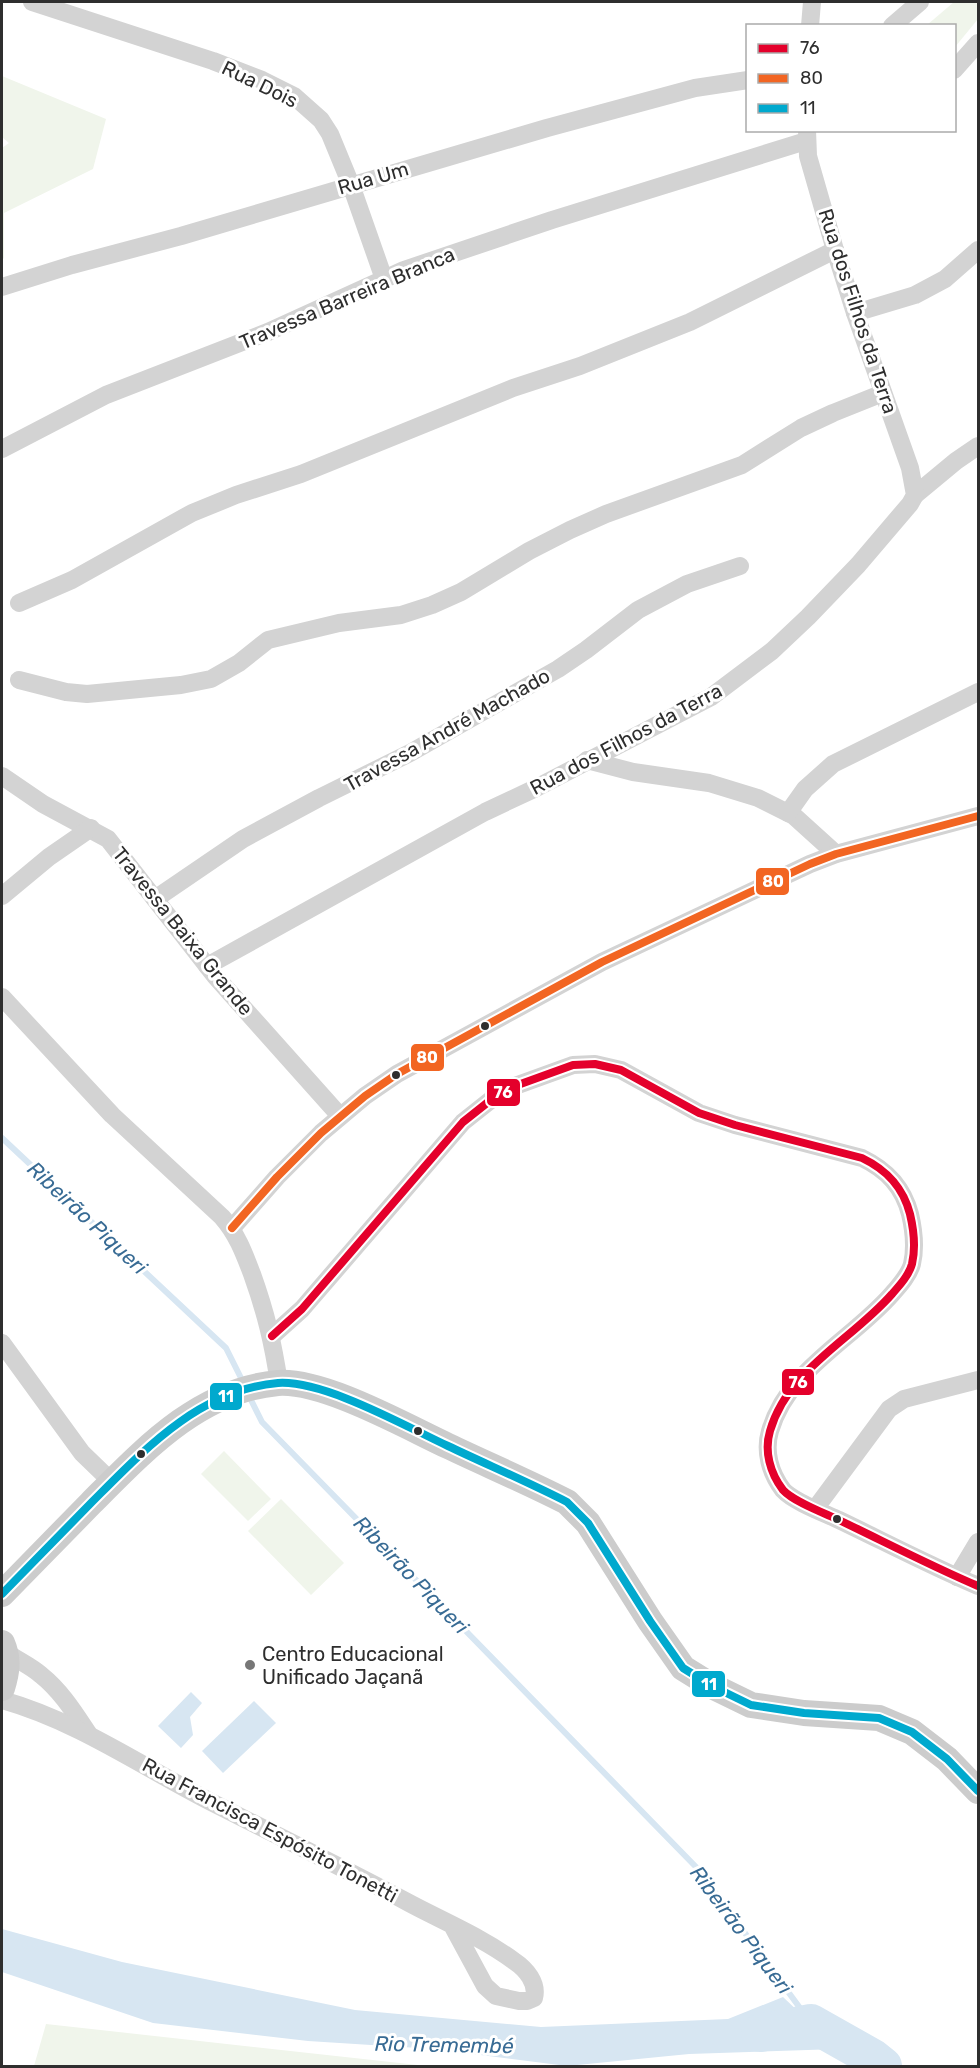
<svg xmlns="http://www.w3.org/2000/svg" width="980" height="2068" font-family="Rubik,sans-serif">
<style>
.green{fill:#f0f5eb}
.water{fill:#d7e6f2}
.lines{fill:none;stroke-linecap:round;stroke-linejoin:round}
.stream{stroke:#d7e6f2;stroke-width:6}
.river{stroke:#d7e6f2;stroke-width:38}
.street{stroke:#d3d3d3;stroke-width:18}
.secondary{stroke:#ccc;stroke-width:26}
.bus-1-casing{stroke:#fff;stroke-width:12}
.bus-2-casing{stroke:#fff;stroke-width:12}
.bus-3-casing{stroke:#fff;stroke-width:12}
.bus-1{stroke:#e4002b;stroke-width:8}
.bus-2{stroke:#f26522;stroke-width:8}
.bus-3{stroke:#00a9ce;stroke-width:8}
.bus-dot{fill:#2e2e2e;stroke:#fff;stroke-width:2}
.poi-dot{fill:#777;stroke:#fff;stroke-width:2}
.labels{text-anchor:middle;stroke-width:6;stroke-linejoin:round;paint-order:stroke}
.street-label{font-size:20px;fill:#2e2e2e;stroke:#fff}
.poi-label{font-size:20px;fill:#2e2e2e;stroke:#fff;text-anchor:start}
.water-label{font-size:21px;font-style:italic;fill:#386b94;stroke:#fff}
.line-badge{stroke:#fff;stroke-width:2}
.badge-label{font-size:16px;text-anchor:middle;font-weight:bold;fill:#fff}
</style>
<rect width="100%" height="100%" fill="#fff"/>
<!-- green -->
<g class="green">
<path d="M 954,2 L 978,2 L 978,19 L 955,47 L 954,26 L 927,25 Z"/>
<path d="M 2,76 L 106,119 L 93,169 L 4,213 L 4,258 L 2,260 L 2,148 L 9,143 L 2,137 Z"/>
<path d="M 224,1451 L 271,1499 L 248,1521 L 201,1474 Z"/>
<path d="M 281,1499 L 344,1563 L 311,1595 L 248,1531 Z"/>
<path d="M 46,2024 L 427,2066 L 34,2066 Z"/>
</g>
<!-- water -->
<g class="water">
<path d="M 191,1692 L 202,1703 L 190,1717 L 193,1735 L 181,1748 L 158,1726 Z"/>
<path d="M 254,1701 L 276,1723 L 223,1773 L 202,1751 Z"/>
<path d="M 2,1929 L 122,1962 L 355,2010 L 541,2027 L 728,2019 L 783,1997 L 838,2049 L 689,2054 L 567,2066 L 434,2049 L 308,2041 L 153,2023 L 2,1972 Z"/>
</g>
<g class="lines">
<!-- stream -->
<g class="stream">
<path d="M 2,1138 L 226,1348 L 244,1384"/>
<path d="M 249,1396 L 262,1422 L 698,1869 L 811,2023"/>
</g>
<!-- river -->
<path class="river" d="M 760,2033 L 811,2023 L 873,2058 L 883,2066"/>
<!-- street -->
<g class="street">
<path d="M 32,2 L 213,61 L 262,80 L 294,96 L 321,120 L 330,134 L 351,185 L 384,279"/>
<path d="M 810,26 L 812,2"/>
<path d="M 892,26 L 920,2"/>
<path d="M 954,70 L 978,43"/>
<path d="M 2,287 L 72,265 L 181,236 L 547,128 L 695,88 L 748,80"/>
<path d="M 855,313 L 915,295 L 945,279 L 978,250"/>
<path d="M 2,449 L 106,395 L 268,332 L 404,270 L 552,220 L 806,141"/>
<path d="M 915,495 L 956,461 L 978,446"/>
<path d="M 19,603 L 72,580 L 192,513 L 236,495 L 301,474 L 513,388 L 580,366 L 690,322 L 835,250"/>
<path d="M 19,680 L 66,692 L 87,694 L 181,685 L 211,679 L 239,663 L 268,640 L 339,623 L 401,615 L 432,605 L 461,592 L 529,551 L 570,530 L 606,514 L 742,465 L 801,428 L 833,413 L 883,393"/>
<path d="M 587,760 L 633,772 L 709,783 L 758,798 L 794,816 L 836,854"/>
<path d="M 2,776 L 43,804 L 108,839 L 215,976 L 340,1116"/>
<path d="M 788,813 L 805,789 L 833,764 L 978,692"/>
<path d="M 2,896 L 49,857 L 91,828"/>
<path d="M 155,899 L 243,839 L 319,798 L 410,753 L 558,669 L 586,650 L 638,610 L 687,584 L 740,566"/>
<path d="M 207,966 L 485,812 L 536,788 L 711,697 L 772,651 L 808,617 L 858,565 L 910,504 L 915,495 L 910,468 L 855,313 L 835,250 L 808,156 L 807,130"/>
<path d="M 2,997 L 112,1115 L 222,1217 C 237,1234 244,1253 252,1274 C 266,1313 273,1343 279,1383"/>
<path d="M 232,1228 L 277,1177 L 321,1133 L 365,1096 L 397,1074 L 602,962 L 810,864 L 836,854 L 978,816"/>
<path d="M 272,1336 L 302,1309 L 463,1122 L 492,1099 L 515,1086 L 573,1065 L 595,1064 L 621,1070 L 699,1113 L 735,1125 L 862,1158 C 887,1170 903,1187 910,1214 C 914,1231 916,1247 912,1264 C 909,1275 900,1285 892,1294 C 852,1340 788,1369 770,1431 C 764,1451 770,1473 783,1490 C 794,1502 824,1513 839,1520 C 885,1542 931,1566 978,1586"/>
<path d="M 2,1343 L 82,1453 L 112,1482"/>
<path d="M 815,1509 L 889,1409 L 904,1399 L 978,1380"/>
<path d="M 957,1577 L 978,1542"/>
<path d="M 6,1652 C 17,1660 31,1666 41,1675 C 61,1691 74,1712 88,1733"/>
<path d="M 2,1700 C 80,1722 145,1769 217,1805 C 282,1838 347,1870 411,1904 C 445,1922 483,1938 514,1961 C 526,1969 538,1983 534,1998 L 527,2001 L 519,2001 L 496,1996 L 485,1986 L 452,1925"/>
</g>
<!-- secondary -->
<g class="secondary">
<path d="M 2,1594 C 31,1564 61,1534 91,1503 C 144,1450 199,1390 278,1383 C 324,1380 405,1426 448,1446 C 488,1465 528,1482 567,1502 L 588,1523 L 650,1621 L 683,1668 L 712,1686 L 751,1705 L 804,1713 L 879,1718 L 912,1732 L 947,1759 L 978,1791"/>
<path d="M 2,1643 C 9,1659 7,1672 2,1688"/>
</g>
<!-- bus-1 casing -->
<g class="bus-1-casing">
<path id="bus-1" d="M 272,1336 L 302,1309 L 463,1122 L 492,1099 L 515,1086 L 573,1065 L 595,1064 L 621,1070 L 699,1113 L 735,1125 L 862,1158 C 887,1170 903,1187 910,1214 C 914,1231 916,1247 912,1264 C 909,1275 900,1285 892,1294 C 852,1340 788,1369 770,1431 C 764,1451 770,1473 783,1490 C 794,1502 824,1513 839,1520 C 885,1542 931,1566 978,1586"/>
</g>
<!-- bus-2 casing -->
<g class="bus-2-casing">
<path id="bus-2" d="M 232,1228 L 277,1177 L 321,1133 L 365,1096 L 397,1074 L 602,962 L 810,864 L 836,854 L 978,816"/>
</g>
<!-- bus-3 casing -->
<g class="bus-3-casing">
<path id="bus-3" d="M 2,1594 C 31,1564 61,1534 91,1503 C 144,1450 199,1390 278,1383 C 324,1380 405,1426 448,1446 C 488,1465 528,1482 567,1502 L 588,1523 L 650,1621 L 683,1668 L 712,1686 L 751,1705 L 804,1713 L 879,1718 L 912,1732 L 947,1759 L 978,1791"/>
</g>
<!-- bus-1 -->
<use href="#bus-1" class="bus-1"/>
<!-- bus-2 -->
<use href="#bus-2" class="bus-2"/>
<!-- bus-3 -->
<use href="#bus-3" class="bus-3"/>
</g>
<!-- markers -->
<g class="bus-dot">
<circle cx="485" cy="1026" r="5"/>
<circle cx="396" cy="1075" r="5"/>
<circle cx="418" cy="1431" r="5"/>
<circle cx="141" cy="1454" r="5"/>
<circle cx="837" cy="1519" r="5"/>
</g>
<circle class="poi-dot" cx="250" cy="1665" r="6"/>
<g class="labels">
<!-- street labels -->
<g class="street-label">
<text transform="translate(260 84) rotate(26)" y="7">Rua Dois</text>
<text transform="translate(373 178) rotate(-16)" y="7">Rua Um</text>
<text transform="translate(347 298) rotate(-23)" y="7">Travessa Barreira Branca</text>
<text transform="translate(858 311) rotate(72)" y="7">Rua dos Filhos da Terra</text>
<text transform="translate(447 730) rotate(-29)" y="7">Travessa André Machado</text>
<text transform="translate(626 739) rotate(-28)" y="7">Rua dos Filhos da Terra</text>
<text transform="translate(183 931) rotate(51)" y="7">Travessa Baixa Grande</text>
<text transform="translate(270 1830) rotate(28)" y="7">Rua Francisca Espósito Tonetti</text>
</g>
<!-- poi labels -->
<g class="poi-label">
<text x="262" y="1661">Centro Educacional<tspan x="262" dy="23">Unificado Jaçanã</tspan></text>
</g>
<!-- water labels -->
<g class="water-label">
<text transform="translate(87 1218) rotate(43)" y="7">Ribeirão Piqueri</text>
<text transform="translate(411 1575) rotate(46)" y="7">Ribeirão Piqueri</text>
<text transform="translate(741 1930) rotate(53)" y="7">Ribeirão Piqueri</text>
<text transform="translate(444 2045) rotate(1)" y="7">Rio Tremembé</text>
</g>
</g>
<g class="line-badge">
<rect x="755" y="867" width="35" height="29" rx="6" fill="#f26522"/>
<rect x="410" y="1043" width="35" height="29" rx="6" fill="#f26522"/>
<rect x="486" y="1078" width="35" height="29" rx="6" fill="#e4002b"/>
<rect x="781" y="1368" width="34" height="28" rx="6" fill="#e4002b"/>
<rect x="209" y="1382" width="34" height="29" rx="6" fill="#00a9ce"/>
<rect x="691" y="1670" width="35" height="28" rx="6" fill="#00a9ce"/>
</g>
<g class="badge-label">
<text x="773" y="887">80</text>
<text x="427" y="1063">80</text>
<text x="503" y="1098">76</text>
<text x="798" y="1388">76</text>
<text x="226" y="1402">11</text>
<text x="709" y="1690">11</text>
</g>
<!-- border -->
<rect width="980" height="2068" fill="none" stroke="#2e2e2e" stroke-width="6"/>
<!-- legend -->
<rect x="746" y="24" width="210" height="108" fill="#ffffff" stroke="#ababab" stroke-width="1.5"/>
<rect x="758" y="44" width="30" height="9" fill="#e4002b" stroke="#ababab" stroke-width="1.5"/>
<text x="800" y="54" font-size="18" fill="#2e2e2e">76</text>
<rect x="758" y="74" width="30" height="9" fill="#f26522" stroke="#ababab" stroke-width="1.5"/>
<text x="800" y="84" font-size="18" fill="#2e2e2e">80</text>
<rect x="758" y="104" width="30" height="9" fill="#00a9ce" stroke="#ababab" stroke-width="1.5"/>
<text x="800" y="114" font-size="18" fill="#2e2e2e">11</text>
</svg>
